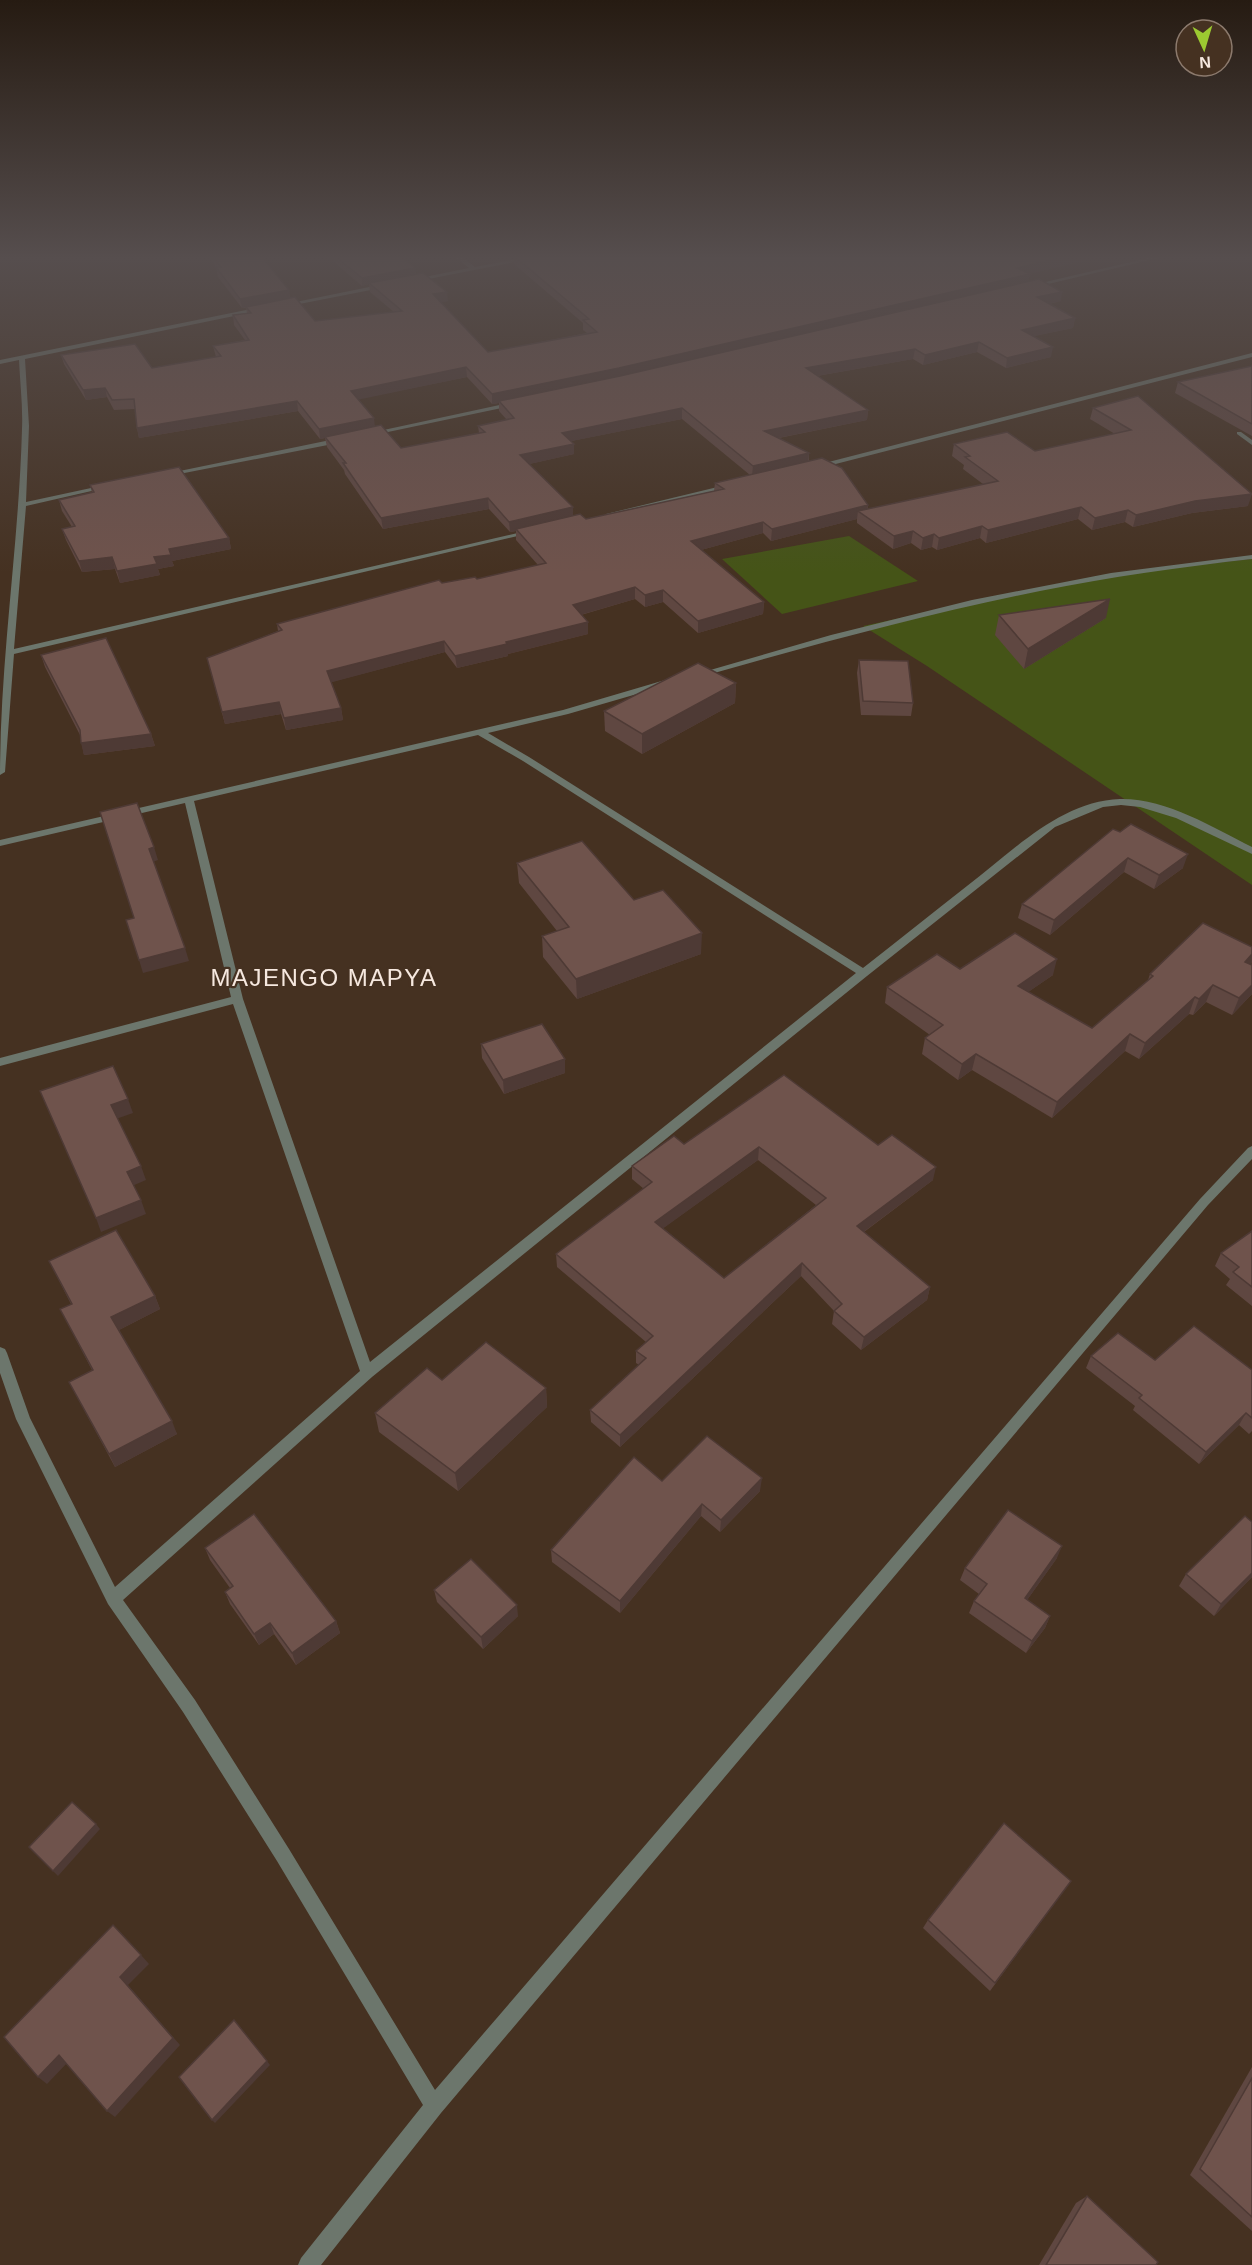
<svg xmlns="http://www.w3.org/2000/svg" width="1252" height="2265" font-family="Arial,sans-serif">
<style>
.green{fill:#455417}
.lines{fill:none;stroke-linecap:round;stroke-linejoin:round}
.minor{fill:#6c766c;fill-rule:evenodd}
.wall{fill:#5f4741;fill-rule:evenodd}
.shaded-wall{fill:#4e3a35}
.building{fill:#6f534c;stroke:#4e3a35;stroke-width:1.5;fill-rule:evenodd}
.labels{text-anchor:middle;stroke-width:4.5;stroke-linejoin:round;paint-order:stroke}
.quarter-label{font-size:24px;letter-spacing:1.5px;fill:#f6e8df;stroke:#453121}
</style>
<rect width="100%" height="100%" fill="#453121"/>
<!-- green -->
<g class="green">
<path d="M 849,536 L 918,581 L 782,614 L 722,559 Z"/>
<path d="M 1252,559 L 1252,885 L 927,666 L 863,626 L 1103,575 Z"/>
</g>
<g class="lines">
<!-- minor -->
<g class="minor">
<path d="M 454,256 L 461,256 L 475,267 L 533,256 L 545,256 L 413,282 L 410,280 L 469,268 Z"/>
<path d="M 1157,256 L 1167,256 L 1031,288 L 1028,286 Z"/>
<path d="M 384,284 L 386,287 L 284,307 L 281,305 Z"/>
<path d="M 261,307 L 263,310 L 25,359 L 29,426 L 26,502 L 105,485 L 109,487 L 26,506 L 14,649 L 531,530 L 535,532 L 14,654 L 5,772 L 0,775 C 0,659 19,544 22,429 C 23,406 20,383 19,360 L 0,364 L 0,360 Z"/>
<path d="M 1252,353 L 1252,357 L 820,468 L 813,466 Z"/>
<path d="M 514,402 L 516,403 L 516,405 L 369,436 L 365,434 Z"/>
<path d="M 1237,432 L 1241,432 L 1252,440 L 1252,445 L 1237,434 Z"/>
<path d="M 340,438 L 343,438 L 343,442 L 169,476 L 165,474 Z"/>
<path d="M 730,484 L 734,486 L 733,488 L 610,516 L 606,514 Z"/>
<path d="M 1252,555 L 1252,559 C 1181,567 1110,577 1040,591 C 925,614 813,645 700,677 L 693,675 L 831,635 L 972,600 L 1111,573 Z"/>
<path d="M 665,680 L 668,681 L 668,685 L 568,714 L 488,733 L 529,757 L 863,968 C 898,941 932,913 967,886 C 1012,852 1060,801 1120,799 C 1166,798 1212,827 1252,847 L 1252,854 L 1176,818 L 1140,807 L 1121,805 L 1103,807 L 1055,827 L 867,976 L 372,1377 L 123,1600 L 195,1700 L 289,1849 L 435,2090 L 1200,1199 L 1248,1148 L 1252,1146 L 1252,1159 L 1208,1205 L 441,2113 L 321,2265 L 298,2265 L 301,2258 L 423,2105 L 277,1861 L 183,1712 L 108,1604 L 16,1419 L 0,1373 L 0,1347 L 5,1349 L 7,1353 L 30,1418 L 115,1587 L 360,1371 L 233,1004 L 0,1066 L 0,1058 L 231,997 L 185,803 L 0,846 L 0,840 L 563,710 ZM 478,735 L 523,761 L 856,973 L 370,1362 L 243,999 L 194,801 Z"/>
</g>
</g>
<!-- wall -->
<g class="wall">
<path d="M 208,256 L 261,256 L 289,290 L 290,298 L 315,321 L 394,312 L 370,292 L 369,284 L 362,286 L 327,256 L 400,256 L 415,268 L 416,274 L 448,301 L 440,302 L 488,352 L 587,333 L 583,330 L 583,323 L 514,264 L 513,257 L 507,259 L 503,256 L 1104,256 L 1028,274 L 1030,274 L 1028,282 L 1061,301 L 1049,304 L 1075,318 L 1073,328 L 1034,336 L 1051,357 L 1006,368 L 977,352 L 923,365 L 913,359 L 817,376 L 868,410 L 867,420 L 779,438 L 809,453 L 809,461 L 868,505 L 868,509 L 983,484 L 963,469 L 964,465 L 952,456 L 954,444 L 1035,451 L 1115,434 L 1090,419 L 1093,408 L 1138,396 L 1248,506 L 1192,513 L 1133,527 L 1125,522 L 1092,530 L 1078,519 L 986,543 L 980,538 L 937,550 L 932,547 L 921,550 L 911,543 L 893,549 L 857,523 L 857,519 L 771,541 L 763,533 L 701,550 L 764,602 L 763,614 L 698,633 L 663,602 L 645,607 L 635,599 L 581,615 L 588,622 L 588,634 L 508,654 L 508,656 L 457,668 L 445,652 L 331,682 L 341,708 L 343,720 L 286,730 L 281,714 L 225,724 L 207,658 L 278,631 L 277,624 L 442,583 L 477,579 L 538,565 L 516,540 L 516,531 L 510,532 L 489,509 L 383,529 L 345,474 L 344,470 L 327,447 L 325,438 L 320,439 L 298,411 L 139,438 L 137,428 L 135,409 L 114,410 L 107,397 L 86,400 L 64,364 L 61,355 L 152,368 L 216,357 L 213,346 L 245,340 L 234,325 L 233,315 L 247,313 L 246,308 L 242,308 L 218,277 L 216,267 ZM 467,377 L 492,404 L 499,403 L 499,411 L 507,420 L 478,426 L 479,433 L 401,448 L 375,426 L 358,399 ZM 682,419 L 750,475 L 715,483 L 714,491 L 586,519 L 573,515 L 573,507 L 529,464 L 574,454 L 574,444 L 571,441 Z"/>
<path d="M 1252,366 L 1252,436 L 1175,393 L 1178,382 Z"/>
<path d="M 90,485 L 229,538 L 231,549 L 172,561 L 174,566 L 158,569 L 160,575 L 120,583 L 115,569 L 82,572 L 66,540 L 62,529 L 72,527 L 62,511 L 59,500 L 92,493 Z"/>
<path d="M 999,615 L 1106,618 L 1024,669 L 995,635 Z"/>
<path d="M 41,655 L 151,734 L 155,746 L 84,755 L 80,735 L 45,667 Z"/>
<path d="M 859,660 L 913,703 L 911,716 L 861,715 L 857,673 Z"/>
<path d="M 736,683 L 735,703 L 642,754 L 605,731 L 604,711 Z"/>
<path d="M 1113,829 L 1183,868 L 1154,889 L 1124,872 L 1050,935 L 1018,918 L 1022,904 Z"/>
<path d="M 517,863 L 634,900 L 701,954 L 577,999 L 543,957 L 542,936 L 557,931 L 519,883 Z"/>
<path d="M 1252,947 L 1252,961 L 1251,965 L 1252,965 L 1252,994 L 1232,1015 L 1206,1002 L 1193,1015 L 1189,1014 L 1139,1059 L 1125,1051 L 1052,1118 L 972,1070 L 958,1080 L 922,1054 L 925,1038 L 930,1035 L 885,1003 L 887,987 L 960,969 L 1053,975 L 1028,992 L 1092,1028 L 1148,980 L 1150,974 Z"/>
<path d="M 481,1044 L 565,1073 L 504,1094 L 482,1058 Z"/>
<path d="M 684,1144 L 878,1145 L 933,1180 L 864,1232 L 930,1287 L 927,1300 L 861,1350 L 832,1324 L 834,1311 L 801,1276 L 620,1447 L 591,1422 L 590,1410 L 639,1365 L 636,1363 L 636,1351 L 646,1342 L 557,1267 L 556,1254 L 644,1189 L 632,1179 L 632,1166 ZM 758,1160 L 816,1205 L 724,1278 L 663,1228 Z"/>
<path d="M 1252,1231 L 1252,1306 L 1226,1285 L 1230,1279 L 1215,1266 L 1221,1253 Z"/>
<path d="M 49,1261 L 155,1296 L 160,1309 L 119,1330 L 177,1434 L 115,1467 L 69,1382 L 92,1370 L 60,1309 L 71,1304 Z"/>
<path d="M 1091,1356 L 1155,1360 L 1252,1370 L 1252,1431 L 1249,1434 L 1239,1425 L 1199,1464 L 1133,1410 L 1135,1406 L 1086,1368 Z"/>
<path d="M 442,1380 L 546,1388 L 547,1407 L 458,1491 L 379,1432 L 375,1413 Z"/>
<path d="M 662,1481 L 760,1491 L 720,1532 L 701,1516 L 620,1613 L 552,1562 L 551,1550 Z"/>
<path d="M 1252,1522 L 1252,1577 L 1214,1616 L 1179,1586 L 1186,1574 Z"/>
<path d="M 205,1548 L 336,1621 L 340,1633 L 296,1665 L 274,1634 L 259,1645 L 230,1604 L 225,1592 L 230,1588 L 210,1560 Z"/>
<path d="M 1057,1558 L 1027,1600 L 1050,1616 L 1045,1628 L 1026,1653 L 969,1613 L 974,1601 L 979,1594 L 960,1580 L 965,1568 Z"/>
<path d="M 434,1590 L 518,1616 L 483,1649 L 437,1602 Z"/>
<path d="M 1071,1881 L 990,1991 L 923,1928 L 928,1920 Z"/>
<path d="M 1252,2067 L 1252,2231 L 1190,2175 Z"/>
<path d="M 1087,2196 L 1156,2265 L 1039,2265 L 1076,2203 Z"/>
</g>
<!-- shaded-wall -->
<g class="shaded-wall">
<path d="M 507,256 L 513,256 L 513,257 L 507,259 Z"/>
<path d="M 1068,256 L 1104,256 L 1016,277 L 1017,268 Z"/>
<path d="M 415,268 L 416,276 L 369,283 L 369,284 L 362,286 L 362,278 Z"/>
<path d="M 1030,274 L 1028,283 L 620,378 L 499,401 L 499,403 L 492,404 L 492,394 Z"/>
<path d="M 289,290 L 290,299 L 242,308 L 240,299 Z"/>
<path d="M 447,292 L 448,301 L 434,304 L 433,294 Z"/>
<path d="M 1062,292 L 1061,301 L 1035,307 L 1037,297 Z"/>
<path d="M 1075,318 L 1073,328 L 1020,339 L 1022,330 Z"/>
<path d="M 979,342 L 977,352 L 923,365 L 925,355 Z"/>
<path d="M 1053,347 L 1051,357 L 1006,368 L 1007,358 Z"/>
<path d="M 915,349 L 913,359 L 805,378 L 806,368 Z"/>
<path d="M 466,367 L 467,377 L 352,401 L 351,391 Z"/>
<path d="M 105,388 L 107,397 L 86,400 L 83,390 Z"/>
<path d="M 297,401 L 298,411 L 139,438 L 137,428 Z"/>
<path d="M 682,408 L 682,419 L 562,443 L 562,433 Z"/>
<path d="M 868,410 L 867,420 L 763,441 L 764,431 Z"/>
<path d="M 374,418 L 375,428 L 325,437 L 325,438 L 320,439 L 319,429 Z"/>
<path d="M 574,444 L 574,454 L 521,466 L 520,455 Z"/>
<path d="M 809,453 L 808,464 L 752,476 L 753,466 Z"/>
<path d="M 1252,494 L 1248,506 L 1192,513 L 1133,527 L 1136,515 L 1195,501 Z"/>
<path d="M 488,498 L 489,509 L 383,529 L 381,518 Z"/>
<path d="M 868,505 L 867,516 L 858,511 L 857,519 L 771,541 L 772,529 Z"/>
<path d="M 573,507 L 573,518 L 516,529 L 516,531 L 510,532 L 509,522 Z"/>
<path d="M 1081,507 L 1078,519 L 986,543 L 988,530 Z"/>
<path d="M 1128,510 L 1125,522 L 1092,530 L 1095,518 Z"/>
<path d="M 763,522 L 763,533 L 690,553 L 691,541 Z"/>
<path d="M 982,526 L 980,538 L 937,550 L 939,538 Z"/>
<path d="M 913,531 L 911,543 L 893,549 L 894,536 Z"/>
<path d="M 934,534 L 932,547 L 921,550 L 923,538 Z"/>
<path d="M 229,538 L 231,549 L 172,561 L 174,566 L 158,569 L 160,575 L 120,583 L 117,571 L 154,557 L 169,549 Z"/>
<path d="M 112,557 L 115,569 L 82,572 L 79,561 Z"/>
<path d="M 635,587 L 635,599 L 573,617 L 573,605 Z"/>
<path d="M 663,590 L 663,602 L 645,607 L 645,595 Z"/>
<path d="M 1110,599 L 1106,618 L 1024,669 L 1028,649 Z"/>
<path d="M 764,602 L 763,614 L 698,633 L 698,621 Z"/>
<path d="M 588,622 L 588,634 L 508,654 L 508,656 L 457,668 L 455,656 L 506,642 Z"/>
<path d="M 444,641 L 445,652 L 329,683 L 327,671 Z"/>
<path d="M 736,683 L 735,703 L 642,754 L 642,734 Z"/>
<path d="M 279,702 L 281,714 L 225,724 L 222,712 Z"/>
<path d="M 341,708 L 343,720 L 286,730 L 284,718 Z"/>
<path d="M 151,734 L 155,746 L 84,755 L 81,743 Z"/>
<path d="M 154,847 L 158,860 L 153,862 L 149,849 Z"/>
<path d="M 1188,854 L 1183,868 L 1154,889 L 1159,875 Z"/>
<path d="M 1128,858 L 1124,872 L 1050,935 L 1054,920 Z"/>
<path d="M 702,933 L 701,954 L 577,999 L 576,979 Z"/>
<path d="M 185,948 L 189,961 L 143,973 L 139,960 Z"/>
<path d="M 1252,954 L 1252,961 L 1250,966 L 1245,962 Z"/>
<path d="M 1057,959 L 1053,975 L 1014,1002 L 1018,986 Z"/>
<path d="M 1213,985 L 1206,1002 L 1193,1015 L 1199,999 Z"/>
<path d="M 1252,985 L 1252,994 L 1232,1015 L 1239,998 Z"/>
<path d="M 1195,997 L 1189,1014 L 1139,1059 L 1145,1043 Z"/>
<path d="M 1130,1034 L 1125,1051 L 1052,1118 L 1057,1102 Z"/>
<path d="M 976,1054 L 972,1070 L 958,1080 L 962,1064 Z"/>
<path d="M 565,1059 L 565,1073 L 504,1094 L 503,1080 Z"/>
<path d="M 128,1099 L 133,1113 L 116,1119 L 111,1105 Z"/>
<path d="M 759,1147 L 758,1160 L 654,1235 L 655,1222 Z"/>
<path d="M 141,1166 L 146,1180 L 132,1186 L 127,1172 Z"/>
<path d="M 936,1167 L 933,1180 L 854,1239 L 857,1226 Z"/>
<path d="M 141,1200 L 146,1214 L 101,1232 L 96,1218 Z"/>
<path d="M 802,1263 L 801,1276 L 620,1447 L 620,1435 Z"/>
<path d="M 930,1287 L 927,1300 L 861,1350 L 864,1337 Z"/>
<path d="M 155,1296 L 160,1309 L 117,1331 L 111,1317 Z"/>
<path d="M 546,1388 L 547,1407 L 458,1491 L 455,1473 Z"/>
<path d="M 1246,1413 L 1239,1425 L 1199,1464 L 1206,1452 Z"/>
<path d="M 172,1421 L 177,1434 L 115,1467 L 109,1454 Z"/>
<path d="M 762,1478 L 760,1491 L 720,1532 L 721,1520 Z"/>
<path d="M 702,1504 L 701,1516 L 620,1613 L 620,1601 Z"/>
<path d="M 1062,1546 L 1057,1558 L 1020,1610 L 1025,1598 Z"/>
<path d="M 1252,1573 L 1252,1577 L 1214,1616 L 1221,1604 Z"/>
<path d="M 517,1605 L 518,1616 L 483,1649 L 481,1637 Z"/>
<path d="M 1050,1616 L 1045,1628 L 1026,1653 L 1032,1641 Z"/>
<path d="M 336,1621 L 340,1633 L 296,1665 L 292,1653 Z"/>
<path d="M 270,1623 L 274,1634 L 259,1645 L 254,1634 Z"/>
<path d="M 96,1824 L 100,1829 L 58,1876 L 53,1871 Z"/>
<path d="M 141,1955 L 149,1964 L 128,1985 L 180,2045 L 115,2117 L 107,2111 L 120,1977 Z"/>
<path d="M 59,2055 L 68,2062 L 47,2084 L 38,2077 Z"/>
<path d="M 267,2061 L 270,2065 L 215,2123 L 212,2120 Z"/>
</g>
<!-- building -->
<g class="building">
<path d="M 213,256 L 261,256 L 289,290 L 240,299 L 216,267 L 221,267 Z"/>
<path d="M 335,256 L 400,256 L 415,268 L 362,278 Z"/>
<path d="M 514,256 L 1068,256 L 1017,268 L 1030,274 L 619,368 L 492,394 L 466,367 L 351,391 L 374,418 L 319,429 L 297,401 L 137,428 L 134,399 L 112,400 L 105,388 L 83,390 L 61,355 L 135,344 L 152,368 L 221,356 L 213,346 L 249,340 L 233,315 L 251,313 L 246,307 L 295,297 L 315,321 L 402,311 L 369,283 L 423,273 L 447,292 L 433,294 L 488,352 L 597,332 L 583,320 L 589,319 Z"/>
<path d="M 1039,279 L 1062,292 L 1037,297 L 1075,318 L 1022,330 L 1053,347 L 1007,358 L 979,342 L 925,355 L 915,349 L 806,368 L 868,410 L 764,431 L 809,453 L 753,466 L 682,408 L 562,433 L 574,444 L 520,455 L 573,507 L 509,522 L 488,498 L 381,518 L 343,463 L 346,463 L 325,437 L 381,425 L 401,448 L 485,432 L 478,426 L 514,418 L 499,401 L 620,376 Z"/>
<path d="M 1252,366 L 1252,424 L 1178,382 Z"/>
<path d="M 1138,396 L 1252,494 L 1195,501 L 1136,515 L 1128,510 L 1095,518 L 1081,507 L 988,530 L 982,526 L 939,538 L 934,534 L 923,538 L 913,531 L 894,536 L 858,511 L 998,481 L 965,457 L 970,456 L 954,444 L 1007,432 L 1035,451 L 1131,430 L 1093,408 Z"/>
<path d="M 822,458 L 842,468 L 868,505 L 772,529 L 763,522 L 691,541 L 764,602 L 698,621 L 663,590 L 645,595 L 635,587 L 573,605 L 588,622 L 506,642 L 507,644 L 455,656 L 444,641 L 327,671 L 341,708 L 284,718 L 279,702 L 222,712 L 207,658 L 282,630 L 277,624 L 439,580 L 442,583 L 475,577 L 477,579 L 546,563 L 516,529 L 580,514 L 586,519 L 724,489 L 715,483 Z"/>
<path d="M 179,467 L 229,538 L 169,549 L 171,555 L 154,557 L 157,564 L 117,571 L 112,557 L 79,561 L 62,529 L 75,526 L 59,500 L 94,492 L 90,485 Z"/>
<path d="M 1110,599 L 1028,649 L 999,615 Z"/>
<path d="M 106,638 L 151,734 L 81,743 L 80,730 L 41,655 Z"/>
<path d="M 859,660 L 908,661 L 913,703 L 863,701 Z"/>
<path d="M 698,663 L 736,683 L 642,734 L 604,711 Z"/>
<path d="M 137,803 L 154,847 L 149,849 L 185,948 L 139,960 L 126,920 L 134,918 L 100,812 Z"/>
<path d="M 1131,824 L 1188,854 L 1159,875 L 1128,858 L 1054,920 L 1022,904 L 1113,829 L 1120,832 Z"/>
<path d="M 582,841 L 634,900 L 663,890 L 702,933 L 576,979 L 542,936 L 569,927 L 517,863 Z"/>
<path d="M 1203,923 L 1252,947 L 1252,954 L 1245,962 L 1252,965 L 1252,985 L 1239,998 L 1213,985 L 1199,999 L 1195,997 L 1145,1043 L 1130,1034 L 1057,1102 L 976,1054 L 962,1064 L 925,1038 L 943,1025 L 887,987 L 937,954 L 960,969 L 1015,933 L 1057,959 L 1018,986 L 1092,1028 L 1153,976 L 1150,974 Z"/>
<path d="M 542,1024 L 565,1059 L 503,1080 L 481,1044 Z"/>
<path d="M 113,1066 L 128,1099 L 111,1105 L 141,1166 L 127,1172 L 141,1200 L 96,1218 L 40,1091 Z"/>
<path d="M 784,1075 L 878,1145 L 892,1135 L 936,1167 L 857,1226 L 930,1287 L 864,1337 L 834,1311 L 842,1304 L 802,1263 L 620,1435 L 590,1410 L 646,1358 L 636,1351 L 653,1336 L 556,1254 L 652,1182 L 632,1166 L 674,1136 L 684,1144 ZM 759,1147 L 826,1198 L 724,1278 L 655,1222 Z"/>
<path d="M 116,1230 L 155,1296 L 111,1317 L 172,1421 L 109,1454 L 69,1382 L 93,1370 L 60,1309 L 72,1304 L 49,1261 Z"/>
<path d="M 1252,1231 L 1252,1287 L 1233,1272 L 1239,1267 L 1221,1253 Z"/>
<path d="M 1194,1326 L 1252,1370 L 1252,1418 L 1246,1413 L 1206,1452 L 1139,1398 L 1142,1395 L 1091,1356 L 1118,1333 L 1155,1360 Z"/>
<path d="M 486,1342 L 546,1388 L 455,1473 L 375,1413 L 427,1368 L 442,1380 Z"/>
<path d="M 707,1436 L 762,1478 L 721,1520 L 702,1504 L 620,1601 L 551,1550 L 634,1457 L 662,1481 Z"/>
<path d="M 1008,1510 L 1062,1546 L 1025,1598 L 1050,1616 L 1032,1641 L 974,1601 L 987,1584 L 965,1568 Z"/>
<path d="M 254,1514 L 336,1621 L 292,1653 L 270,1623 L 254,1634 L 225,1592 L 233,1586 L 205,1548 Z"/>
<path d="M 1245,1516 L 1252,1522 L 1252,1573 L 1221,1604 L 1186,1574 Z"/>
<path d="M 471,1559 L 517,1605 L 481,1637 L 434,1590 Z"/>
<path d="M 72,1802 L 96,1824 L 53,1871 L 29,1847 Z"/>
<path d="M 1004,1823 L 1071,1881 L 995,1983 L 928,1920 Z"/>
<path d="M 113,1925 L 141,1955 L 120,1977 L 173,2038 L 107,2111 L 59,2055 L 38,2077 L 4,2037 Z"/>
<path d="M 234,2020 L 267,2061 L 212,2120 L 179,2077 Z"/>
<path d="M 1252,2078 L 1252,2217 L 1200,2169 Z"/>
<path d="M 1087,2196 L 1158,2262 L 1156,2265 L 1046,2265 Z"/>
</g>
<!-- sky -->
<linearGradient id="sky" x2="0" y2="1"><stop stop-color="#261b12"/><stop offset="0.45" stop-color="#564e4e"/><stop offset="1" stop-color="#564e4e" stop-opacity="0"/></linearGradient>
<rect width="1252" height="573" fill="url(#sky)"/>
<g class="labels">
<!-- quarter labels -->
<g class="quarter-label">
<text x="324" y="986">MAJENGO MAPYA</text>
</g>
</g>
<!-- north arrow -->
<g transform="translate(1204 48) rotate(176)"><circle r="28" fill="#453121" stroke="#8c7a6d" stroke-width="1.5"/>
<path d="M0-4.5L10 22L0 15L-10 22Z" fill="#9cca31"/>
<text y="-9" font-size="16" font-weight="bold" text-anchor="middle" fill="#f6e8df">N</text>
</g>
</svg>
